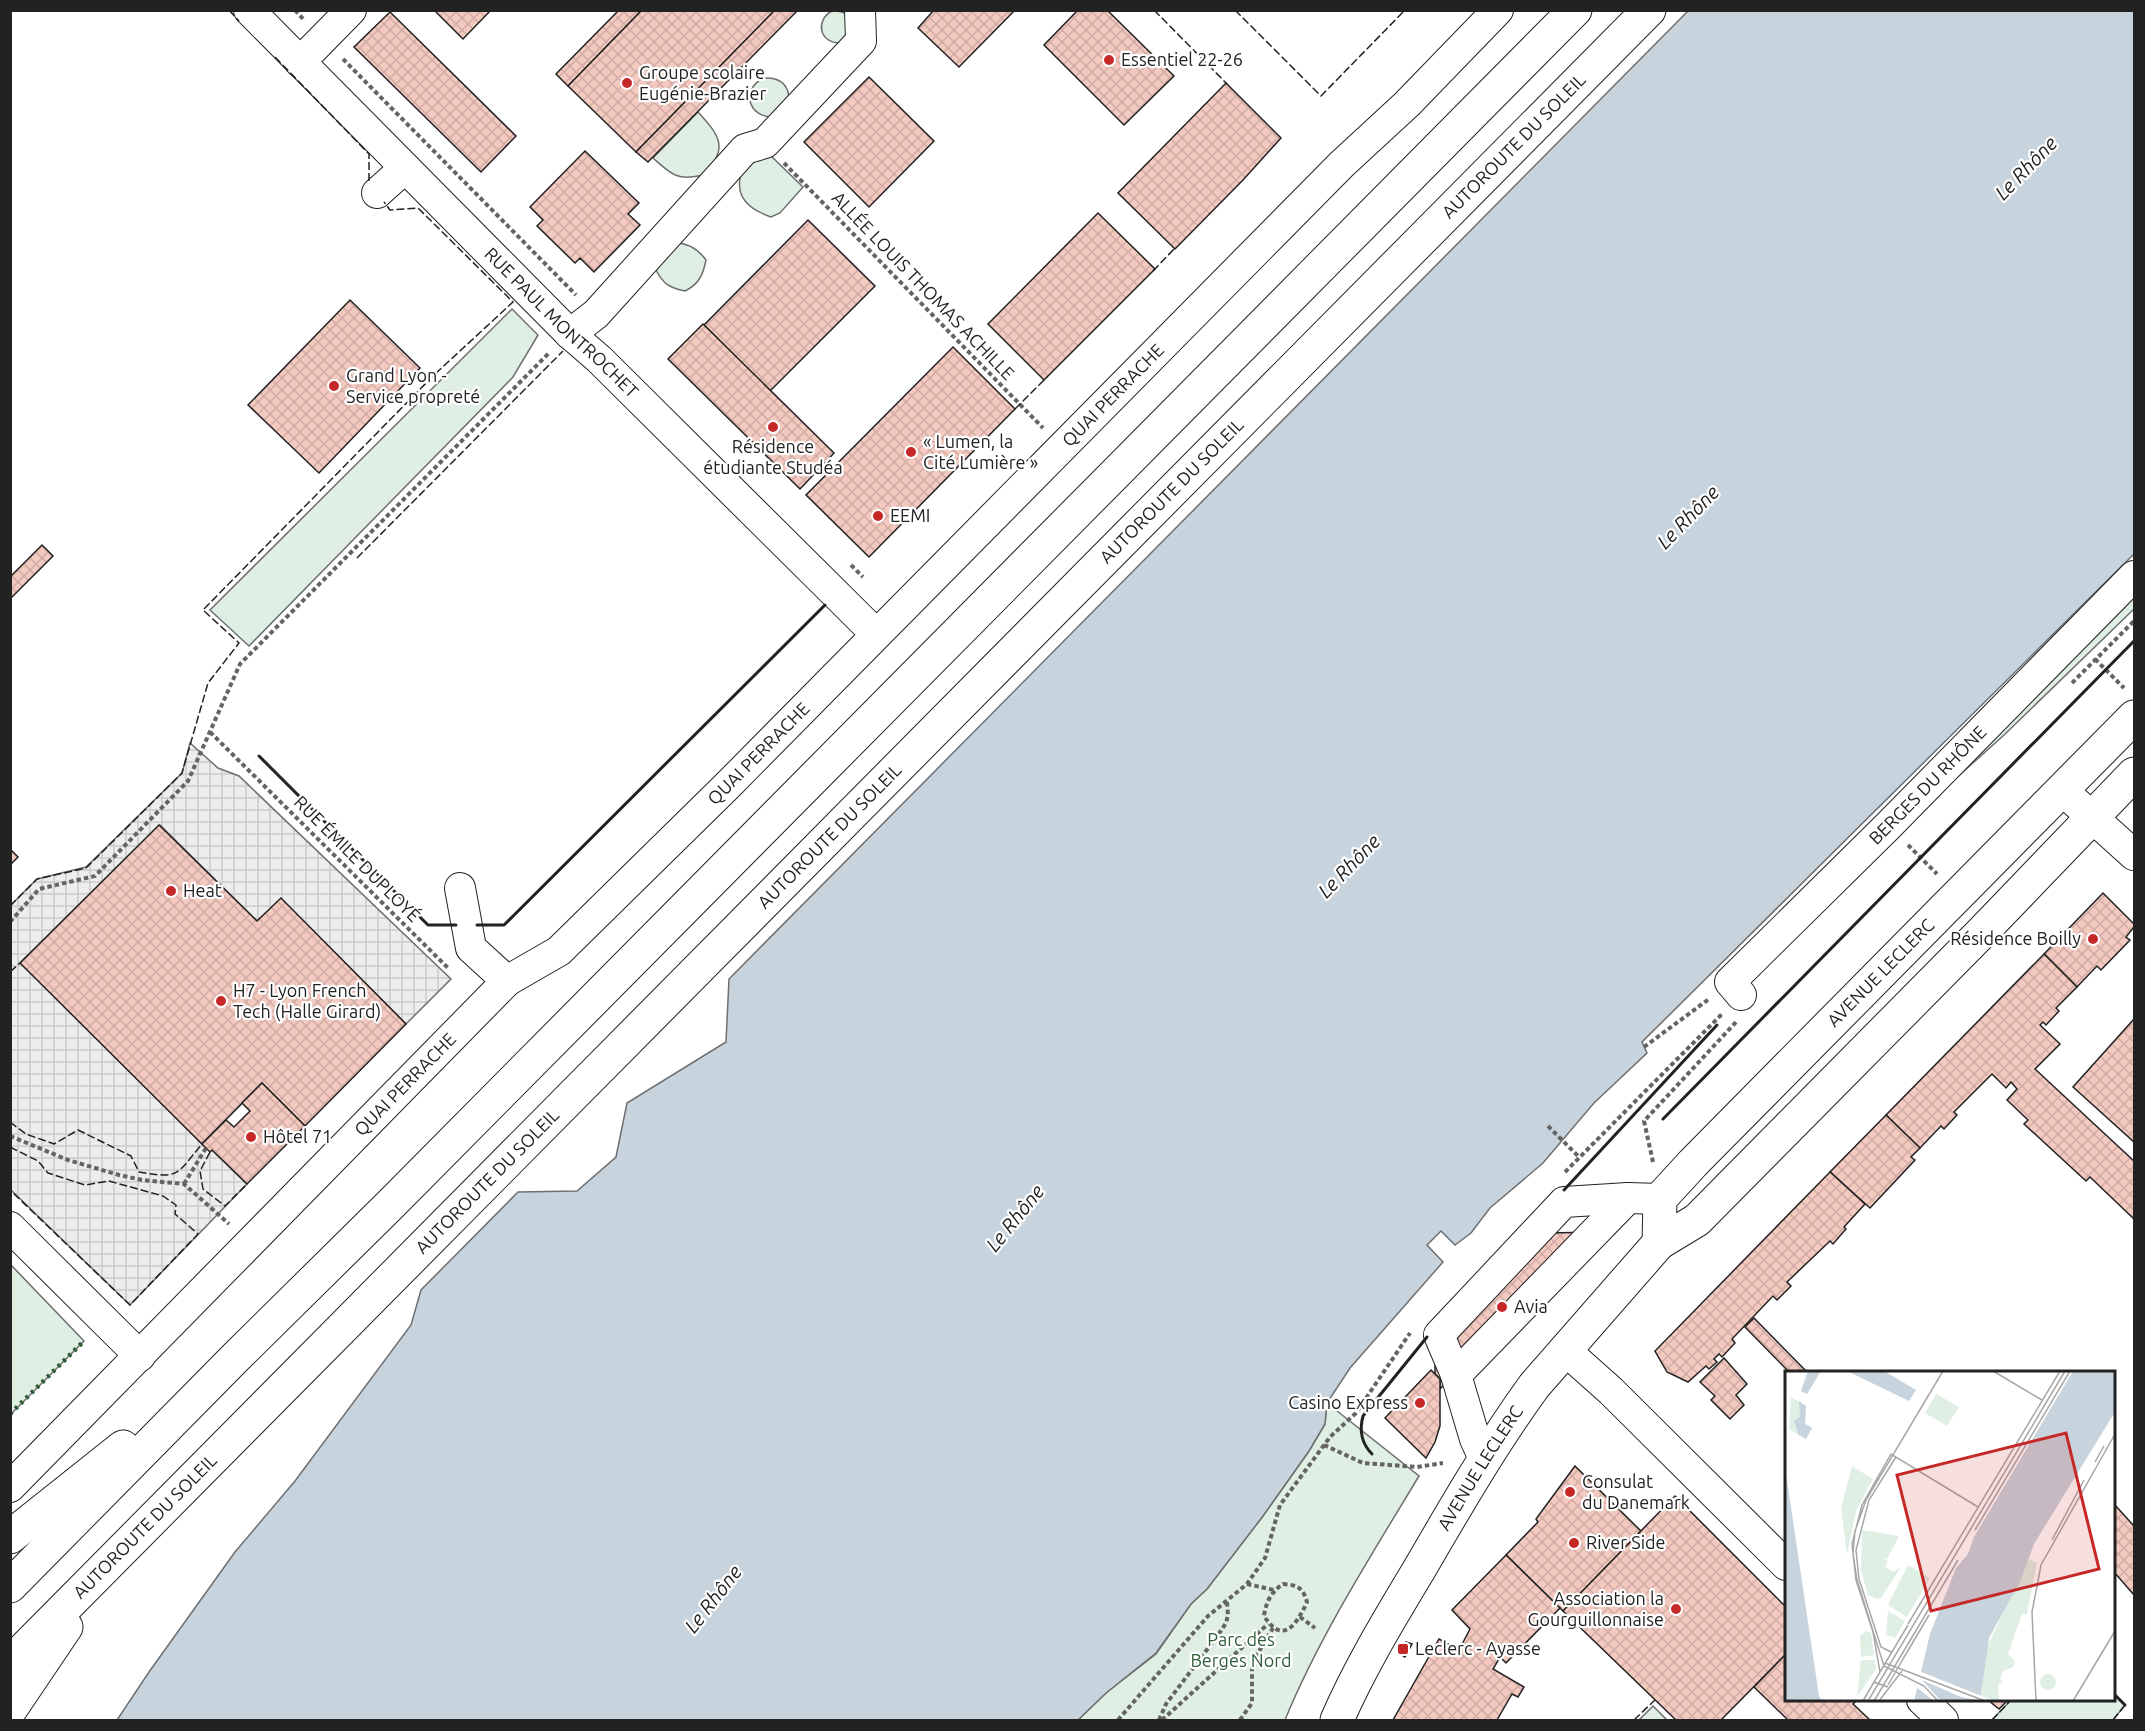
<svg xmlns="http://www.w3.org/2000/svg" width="2145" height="1731" font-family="Ubuntu,sans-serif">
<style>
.green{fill:#e0efe3;stroke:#6f6f6f;stroke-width:1.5}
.garden{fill:url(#garden-furrows);stroke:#6f6f6f;stroke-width:1.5}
.plaza{fill:url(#plaza-grid);stroke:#6f6f6f;stroke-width:1.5}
.water{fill:#c7d3dd;stroke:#6f6f6f;stroke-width:1.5}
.building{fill:url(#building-cross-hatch);stroke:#222;stroke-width:1.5}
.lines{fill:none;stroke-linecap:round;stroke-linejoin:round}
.minor-casing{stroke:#222;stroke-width:32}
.major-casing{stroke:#222;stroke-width:35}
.highway-casing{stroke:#222;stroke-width:35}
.path{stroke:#646464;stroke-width:4;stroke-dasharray:4.5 3;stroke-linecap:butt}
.minor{stroke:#fff;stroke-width:30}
.major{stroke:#fff;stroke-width:33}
.highway{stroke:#fff;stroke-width:33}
.hedge{stroke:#2f5e38;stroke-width:4.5;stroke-dasharray:3 4.5;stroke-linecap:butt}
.fence{stroke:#222;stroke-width:1.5;stroke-dasharray:8 3;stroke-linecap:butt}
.wall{stroke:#222;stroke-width:3}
.poi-dot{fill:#c62828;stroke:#fff;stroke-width:2}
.labels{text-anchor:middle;stroke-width:4.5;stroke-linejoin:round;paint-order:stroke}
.poi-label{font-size:18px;fill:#222;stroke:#fff;text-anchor:start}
.street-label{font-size:18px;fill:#222;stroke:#fff}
.park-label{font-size:18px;fill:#2f5e38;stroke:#fff}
.water-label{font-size:20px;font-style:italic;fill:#222;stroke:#fff}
.inset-road{fill:none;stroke:#a7a7a7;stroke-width:1.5}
.view{fill:#c62828;fill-opacity:0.15;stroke:#c62828;stroke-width:3}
.inset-edge{fill:none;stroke:#222;stroke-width:3}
</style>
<defs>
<pattern id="garden-furrows" width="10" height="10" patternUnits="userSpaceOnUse" patternTransform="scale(1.5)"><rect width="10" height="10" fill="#e0efe3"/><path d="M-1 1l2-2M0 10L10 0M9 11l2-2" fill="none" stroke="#c0cdc2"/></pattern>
<pattern id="plaza-grid" width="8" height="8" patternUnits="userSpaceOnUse" patternTransform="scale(1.5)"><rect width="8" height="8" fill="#ededed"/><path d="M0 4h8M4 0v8" fill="none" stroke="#cbcbcb"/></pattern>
<pattern id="building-cross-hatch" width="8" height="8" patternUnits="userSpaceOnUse" patternTransform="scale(1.5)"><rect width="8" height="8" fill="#f3c9c0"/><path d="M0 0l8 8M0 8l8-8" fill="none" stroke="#d0aca5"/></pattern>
</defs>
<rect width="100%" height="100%" fill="#fff"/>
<!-- green -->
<g class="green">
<path d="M 832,11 C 847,11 849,15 854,28 L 840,43 C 819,43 815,20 832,11 Z"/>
<path d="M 763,78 C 778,77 788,83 789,98 L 774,117 C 749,118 740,91 763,78 Z"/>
<path d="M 698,112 C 720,136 729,148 704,175 C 677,181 672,175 653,158 Z"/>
<path d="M 768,153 L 803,187 L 780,213 L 771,217 C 742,207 732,191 745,162 Z"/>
<path d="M 675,243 C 689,243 698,249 706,260 C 703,275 699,284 685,291 C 670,288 663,284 656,270 Z"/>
<path d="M 512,309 L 538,335 L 513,377 L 249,646 L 210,610 Z"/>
<path d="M 11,1265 L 84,1341 L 11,1414 Z"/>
<path d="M 1327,1403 L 1419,1476 C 1372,1554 1319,1637 1285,1720 L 1078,1720 L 1106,1693 L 1156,1654 L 1191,1604 L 1207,1589 L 1263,1516 L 1309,1451 L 1325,1424 Z"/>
<path d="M 2114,1694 L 2125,1705 L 2113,1720 L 1992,1720 L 2011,1700 L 2114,1700 Z"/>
<path d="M 1653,1706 L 1667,1720 L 1639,1720 Z"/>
</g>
<!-- garden -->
<path class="garden" d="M 2134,586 L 2134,609 L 2003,736 L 1945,788 Z"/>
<!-- plaza -->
<path class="plaza" d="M 190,743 L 218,768 L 239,776 L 451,979 L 406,1024 L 281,899 L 257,921 L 160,825 L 21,962 L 202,1144 L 210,1151 L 212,1150 L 247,1184 L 130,1305 L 11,1190 L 10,906 L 37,879 L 86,867 L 182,773 Z"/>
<!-- water -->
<path class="water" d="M 1688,11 L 2134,11 L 2134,554 L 1642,1042 L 1647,1053 L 1594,1103 L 1543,1163 L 1490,1208 L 1471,1233 L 1455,1245 L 1441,1231 L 1427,1245 L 1443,1262 L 1350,1368 L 1327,1403 L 1325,1424 L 1309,1451 L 1263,1516 L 1207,1589 L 1191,1604 L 1156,1653 L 1106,1693 L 1078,1720 L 117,1720 L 149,1672 L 235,1552 L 295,1481 L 411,1325 L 421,1290 L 518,1192 L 577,1191 L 616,1157 L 627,1103 L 726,1042 L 729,979 Z"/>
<!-- building -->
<g class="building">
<path d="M 434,10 L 491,10 L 463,39 Z"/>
<path d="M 619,10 L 642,10 L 568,86 L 556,74 Z"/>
<path d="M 642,10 L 775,10 L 636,152 L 568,86 Z"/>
<path d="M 775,10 L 798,10 L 648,162 L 636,152 Z"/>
<path d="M 934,10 L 1015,10 L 959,67 L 918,28 Z"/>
<path d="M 1078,10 L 1107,10 L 1174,76 L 1124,125 L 1044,45 Z"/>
<path d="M 390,12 L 516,136 L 481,172 L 354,47 Z"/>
<path d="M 869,77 L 934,141 L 869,207 L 804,142 Z"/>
<path d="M 1226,83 L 1281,138 L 1243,180 L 1175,249 L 1118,193 Z"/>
<path d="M 585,151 L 639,203 L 628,214 L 640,225 L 594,272 L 580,258 L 575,263 L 537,226 L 543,220 L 530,207 Z"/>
<path d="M 1098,213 L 1155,269 L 1044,380 L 988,324 Z"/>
<path d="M 808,220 L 875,286 L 770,391 L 704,325 Z"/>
<path d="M 350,300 L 420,368 L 319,473 L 248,405 Z"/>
<path d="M 703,324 L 834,453 L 800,489 L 668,359 Z"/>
<path d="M 953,347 L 1015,409 L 869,557 L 806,495 Z"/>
<path d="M 42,545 L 53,556 L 10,599 L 10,577 Z"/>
<path d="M 159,825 L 257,921 L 281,898 L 406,1024 L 305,1126 L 262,1083 L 202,1144 L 20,963 Z"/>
<path d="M 10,849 L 18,857 L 10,865 Z"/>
<path d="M 2103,893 L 2134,924 L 2134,927 L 2126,937 L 2130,940 L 2101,970 L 2097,966 L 2077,987 L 2044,954 Z"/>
<path d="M 2044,954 L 2077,987 L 2056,1008 L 2059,1011 L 2046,1025 L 2043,1022 L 2040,1025 L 2060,1044 L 2035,1069 L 2134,1161 L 2134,1219 L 2090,1177 L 2086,1181 L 2024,1124 L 2028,1120 L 2007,1100 L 2017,1089 L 2011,1082 L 2006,1088 L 1992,1074 L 1954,1112 L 1957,1115 L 1944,1129 L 1941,1126 L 1920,1148 L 1886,1115 Z"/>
<path d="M 2134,1019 L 2134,1142 L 2073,1087 Z"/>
<path d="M 262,1083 L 305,1126 L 247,1184 L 212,1150 L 210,1152 L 202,1144 L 226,1120 L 234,1127 L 250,1111 L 242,1103 Z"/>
<path d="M 1886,1115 L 1920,1148 L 1911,1157 L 1915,1160 L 1870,1208 L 1830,1172 Z"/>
<path d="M 1830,1172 L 1865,1204 L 1844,1227 L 1846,1229 L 1833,1244 L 1830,1241 L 1787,1282 L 1791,1286 L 1777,1300 L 1773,1296 L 1732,1339 L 1735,1343 L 1722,1357 L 1719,1354 L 1714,1359 L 1717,1362 L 1709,1369 L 1706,1366 L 1688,1382 L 1667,1372 L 1655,1351 Z"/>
<path d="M 1595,1232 L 1440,1389 L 1440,1379 L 1435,1374 L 1435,1346 L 1548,1233 Z"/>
<path d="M 1754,1318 L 1807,1372 L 1789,1372 L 1745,1327 Z"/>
<path d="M 1724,1358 L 1747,1384 L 1736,1395 L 1744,1405 L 1730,1419 L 1711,1400 L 1715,1396 L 1700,1382 Z"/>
<path d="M 1431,1370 L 1440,1379 L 1440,1426 L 1435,1442 L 1426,1458 L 1385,1418 Z"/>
<path d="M 1575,1466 L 1641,1531 L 1563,1611 L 1506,1555 L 1538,1522 L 1536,1519 Z"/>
<path d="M 1675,1496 L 1786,1607 L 1786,1654 L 1721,1720 L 1676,1720 L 1563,1611 Z"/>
<path d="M 2114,1504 L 2134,1526 L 2134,1595 L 2114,1572 Z"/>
<path d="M 1506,1555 L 1560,1608 L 1506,1663 L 1500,1657 L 1493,1669 L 1524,1687 L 1518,1697 L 1512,1694 L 1497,1720 L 1393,1720 L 1439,1639 L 1459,1650 L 1470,1629 L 1452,1610 Z"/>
<path d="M 1406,1642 L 1412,1644 L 1405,1657 L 1400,1654 Z"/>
<path d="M 1786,1654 L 1786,1700 L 1857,1700 L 1853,1704 L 1870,1720 L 1788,1720 L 1754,1687 Z"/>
<path d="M 1988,1700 L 2008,1700 L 1999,1709 Z"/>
</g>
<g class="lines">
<!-- minor casing -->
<g class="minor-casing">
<g id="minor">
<path id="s1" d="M 249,10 L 570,334 L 599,359 L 876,634"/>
<path d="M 300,62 L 351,10"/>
<path d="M 377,193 L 405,168"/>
<path d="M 570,334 L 596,314 L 745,149 L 765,143 L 861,41 L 860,10"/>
<path d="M 2062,790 L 2134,855"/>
<path d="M 460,888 L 471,948 L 507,981"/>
<path id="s2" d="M 1741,995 L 1730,982 L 1888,826 L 2134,576"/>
<path d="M 10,1227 L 140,1356"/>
<path d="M 1565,1350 L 1611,1391 L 1786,1565"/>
<path d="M 1456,1375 L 1439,1335 L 1564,1202 L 1628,1198"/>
<path d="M 1485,1461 L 1475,1439 L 1456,1375 L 1628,1198 L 1660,1199"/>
<path id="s3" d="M 10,1487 L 507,981 L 559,951 L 728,785 L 1342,164 L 1407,104 L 1498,10"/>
<path d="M 1922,1700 L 1943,1720"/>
</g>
</g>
<!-- major casing -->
<g class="major-casing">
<g id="major">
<path id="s4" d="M 1659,1243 L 1660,1199 L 1693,1163 L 2134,717"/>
<path id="s5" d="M 1337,1720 C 1360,1667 1390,1618 1420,1568 C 1456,1506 1492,1444 1534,1386 L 1659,1243 L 1697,1220 L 1983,931 L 2134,774"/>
</g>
</g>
<!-- highway casing -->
<g class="highway-casing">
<g id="highway">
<path d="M 10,1537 L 123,1447"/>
<path d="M 10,1586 L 235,1358 L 392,1203 L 1575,10"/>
<path id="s6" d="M 10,1663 L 1649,10"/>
<path d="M 10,1710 L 66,1627"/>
</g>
</g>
<!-- path -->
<g class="path">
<path d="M 295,10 L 304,20"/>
<path d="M 343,59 L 576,295"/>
<path d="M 784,163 L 1043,428"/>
<path d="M 851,565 L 863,577"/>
<path d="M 2095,659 L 2124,688"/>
<path d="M 2072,683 L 2134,621"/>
<path d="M 210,732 L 448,968"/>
<path d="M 1908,845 L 1937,874"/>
<path d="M 10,922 L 39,889 L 95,876 L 188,781 L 240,664 L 550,352"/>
<path d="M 1644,1047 L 1709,999"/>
<path d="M 1548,1126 L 1579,1157"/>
<path d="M 10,1136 L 68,1160 L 119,1175 L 142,1180 L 184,1184 L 229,1224"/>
<path d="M 1653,1162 L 1644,1121 L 1737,1021"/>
<path d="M 1565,1172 L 1722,1014"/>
<path d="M 184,1184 L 206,1148"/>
<path d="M 1324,1445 L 1363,1463 L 1417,1467 L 1443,1463"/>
<path d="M 1247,1584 L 1274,1590"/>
<path d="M 1283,1584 C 1298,1585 1303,1588 1307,1602 C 1297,1624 1283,1646 1264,1616 C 1266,1602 1271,1592 1283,1584 Z"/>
<path d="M 1300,1617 L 1315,1628"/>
<path d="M 1118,1720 L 1208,1616 L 1247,1584 L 1265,1558 L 1280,1505 L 1330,1437 L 1356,1413 L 1410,1333"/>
<path d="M 1159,1720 L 1166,1704 L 1218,1635 L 1226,1623 L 1228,1615 L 1227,1602"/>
<path d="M 1162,1720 L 1268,1624"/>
<path d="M 1240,1720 L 1252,1703 L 1252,1663 L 1273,1628"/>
</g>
<!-- minor -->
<use href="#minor" class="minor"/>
<!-- major -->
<use href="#major" class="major"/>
<!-- highway -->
<use href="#highway" class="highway"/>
<!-- hedge -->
<path class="hedge" d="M 10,1414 L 84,1341"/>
<!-- fence -->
<g class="fence">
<path d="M 229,10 L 239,21"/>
<path d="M 1154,10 L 1227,84"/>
<path d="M 1235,10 L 1321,96 L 1405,10"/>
<path d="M 275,57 L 369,154 L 369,184"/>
<path d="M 1153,271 L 1176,247"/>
<path d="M 1015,409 L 1047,377"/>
<path d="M 357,558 L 563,351"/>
<path d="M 10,906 L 37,879 L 86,868 L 182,773 L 208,683 L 239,643 L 203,610 L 434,375 L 513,302 L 418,208 L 390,210 L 384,202"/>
<path d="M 10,972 L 20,963"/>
<path d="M 10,1122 L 26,1134 L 54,1144 L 78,1130 L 131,1156 L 139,1172 C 180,1179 176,1175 202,1144"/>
<path d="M 10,1147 L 38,1161 L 48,1173 L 85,1185 L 109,1181 L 163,1196 L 176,1205 L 175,1214 L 198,1234 L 130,1305 L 10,1190"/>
<path d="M 210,1152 L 200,1171 L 203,1189 L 225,1206 L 247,1184"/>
<path d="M 1634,1720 L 1655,1700"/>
<path d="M 1992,1720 L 2011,1700"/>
<path d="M 2113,1720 L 2125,1705"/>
</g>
<!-- wall -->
<g class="wall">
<path d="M 259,756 L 428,925 L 456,925"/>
<path d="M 477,925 L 504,925 L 825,605"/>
<path d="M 1663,1119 L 2134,641"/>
<path d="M 1564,1190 L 1717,1025"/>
<path d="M 1372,1454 C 1361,1443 1359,1431 1363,1416 L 1427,1337"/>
<path d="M 2114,1694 L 2125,1705"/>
</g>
</g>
<!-- markers -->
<g class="poi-dot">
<circle cx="1109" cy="60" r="6"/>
<circle cx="627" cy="83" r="6"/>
<circle cx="334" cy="386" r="6"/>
<circle cx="773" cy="427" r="6"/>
<circle cx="911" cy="452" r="6"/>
<circle cx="878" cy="516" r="6"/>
<circle cx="171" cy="891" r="6"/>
<circle cx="2093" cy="939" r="6"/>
<circle cx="221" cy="1001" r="6"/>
<circle cx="251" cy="1137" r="6"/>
<circle cx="1502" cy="1307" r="6"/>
<circle cx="1420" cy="1403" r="6"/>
<circle cx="1570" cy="1492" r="6"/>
<circle cx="1574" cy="1543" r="6"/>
<circle cx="1676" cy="1609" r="6"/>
<rect x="1397" y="1643" width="12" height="12" rx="3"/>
</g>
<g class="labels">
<!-- poi labels -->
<g class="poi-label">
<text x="1121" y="66">Essentiel 22-26</text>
<text x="639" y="79">Groupe scolaire<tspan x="639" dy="21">Eugénie-Brazier</tspan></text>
<text x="346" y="382">Grand Lyon -<tspan x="346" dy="21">Service propreté</tspan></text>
<text x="923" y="448">« Lumen, la<tspan x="923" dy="21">Cité Lumière »</tspan></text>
<text x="773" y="453" text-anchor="middle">Résidence<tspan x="773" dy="21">étudiante Studéa</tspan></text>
<text x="890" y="522">EEMI</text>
<text x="183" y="897">Heat</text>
<text x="2081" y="945" text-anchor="end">Résidence Boilly</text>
<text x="233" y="997">H7 - Lyon French<tspan x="233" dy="21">Tech (Halle Girard)</tspan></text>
<text x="263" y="1143">Hôtel 71</text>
<text x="1514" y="1313">Avia</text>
<text x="1408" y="1409" text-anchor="end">Casino Express</text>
<text x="1582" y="1488">Consulat<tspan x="1582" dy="21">du Danemark</tspan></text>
<text x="1586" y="1549">River Side</text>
<text x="1664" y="1605" text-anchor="end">Association la<tspan x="1664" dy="21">Gourguillonnaise</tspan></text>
<text x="1415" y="1655">Leclerc - Ayasse</text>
</g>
<!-- street labels -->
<g class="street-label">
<text dy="6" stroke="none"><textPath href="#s6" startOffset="2136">AUTOROUTE DU SOLEIL</textPath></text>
<text transform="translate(923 286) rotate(46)" y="6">ALLÉE LOUIS THOMAS ACHILLE</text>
<text dy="6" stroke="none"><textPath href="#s1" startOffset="442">RUE PAUL MONTROCHET</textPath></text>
<text dy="6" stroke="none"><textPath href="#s3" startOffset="1554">QUAI PERRACHE</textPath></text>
<text dy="6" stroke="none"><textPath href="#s6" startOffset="1650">AUTOROUTE DU SOLEIL</textPath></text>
<text dy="6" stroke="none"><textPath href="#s3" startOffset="1050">QUAI PERRACHE</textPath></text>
<text dy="6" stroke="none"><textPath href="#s2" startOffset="296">BERGES DU RHÔNE</textPath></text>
<text dy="6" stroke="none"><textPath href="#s6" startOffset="1164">AUTOROUTE DU SOLEIL</textPath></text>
<text transform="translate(357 859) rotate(45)" y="6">RUE ÉMILE DUPLOYÉ</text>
<text dy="6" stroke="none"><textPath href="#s4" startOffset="360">AVENUE LECLERC</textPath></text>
<text dy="6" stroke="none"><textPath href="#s3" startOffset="564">QUAI PERRACHE</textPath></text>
<text dy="6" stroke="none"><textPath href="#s6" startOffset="678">AUTOROUTE DU SOLEIL</textPath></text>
<text dy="6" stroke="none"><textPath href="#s5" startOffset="290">AVENUE LECLERC</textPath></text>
<text dy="6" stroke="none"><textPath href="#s6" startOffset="192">AUTOROUTE DU SOLEIL</textPath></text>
</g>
<!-- park labels -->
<g class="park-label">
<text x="1241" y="1646">Parc des<tspan x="1241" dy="21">Berges Nord</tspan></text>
</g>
<!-- water labels -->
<g class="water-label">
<text transform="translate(2026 168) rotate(-46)" y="7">Le Rhône</text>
<text transform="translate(1688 517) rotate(-46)" y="7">Le Rhône</text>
<text transform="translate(1349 866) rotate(-46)" y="7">Le Rhône</text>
<text transform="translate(1015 1218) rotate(-51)" y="7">Le Rhône</text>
<text transform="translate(713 1599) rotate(-52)" y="7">Le Rhône</text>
</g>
</g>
<!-- overview -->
<g transform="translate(1785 1371)">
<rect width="330" height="330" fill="#fff"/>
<path d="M 151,23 L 174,36 L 162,55 L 140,42 ZM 6,26 L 21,35 L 20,53 L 27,57 L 21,68 L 4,58 ZM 67,95 L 88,108 L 71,140 L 62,184 L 56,137 ZM 77,159 L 114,165 L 102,188 L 97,187 L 103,190 L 100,196 L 108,201 L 116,196 L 96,227 L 92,228 L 83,224 L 76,200 ZM 244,188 L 252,192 L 242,243 L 237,243 L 223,283 L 230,290 L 228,296 L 218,300 L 215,308 L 218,311 L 213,314 L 214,330 L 210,330 L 196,325 L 202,276 ZM 123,194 L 145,207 L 122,246 L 103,234 ZM 103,240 L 120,250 L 110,267 L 101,264 ZM 81,260 L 86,261 L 89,284 L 76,286 L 75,265 ZM 76,289 L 90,289 L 91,298 L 72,326 ZM255 311a8 8 0 1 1 16 0a8 8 0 1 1-16 0Z" fill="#e0efe3"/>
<path d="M 23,0 L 36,0 L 22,23 L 16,20 ZM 62,0 L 99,0 L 131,19 L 124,30 ZM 288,0 L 330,0 L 330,41 L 249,173 L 235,211 L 204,267 L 195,330 L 129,330 L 145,263 L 171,197 L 183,183 L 189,166 ZM 14,30 L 21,35 L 20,53 L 27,57 L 21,68 L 14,64 L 9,50 L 15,46 ZM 0,96 L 34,325 L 37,330 L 0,330 Z" fill="#c7d3dd"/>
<path d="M 134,300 L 199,326 L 198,330 L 176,326 L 137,309 L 156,330 L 149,330 L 130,315 Z" fill="#fff"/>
<path class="inset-road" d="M 208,0 L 257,29M 310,91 L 319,75M 190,159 L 285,0M 267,169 L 299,109M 123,253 L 275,0M 106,281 L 96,276 L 74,208 L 71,179 L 84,129 L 111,86M 118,288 L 144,244M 100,292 L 200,330M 95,301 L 88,261 L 71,209 L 67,173 L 77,134 L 106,83 L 193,136M 103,314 L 118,288M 103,316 L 89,311 L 123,254M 78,330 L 89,311M 83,330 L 280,0M 89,330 L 173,189M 94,330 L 117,300M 153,330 L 139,315 L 99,295 L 72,209 L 68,182 L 70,160 L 81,129 L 158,0M 251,330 L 247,241 L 256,194 L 330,63M 288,330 L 330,260"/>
<path class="view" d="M 281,62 L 314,198 L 146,240 L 112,104 Z"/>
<rect width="330" height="330" class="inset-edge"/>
</g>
<!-- border -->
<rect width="2145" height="1731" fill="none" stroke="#222222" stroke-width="24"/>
</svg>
